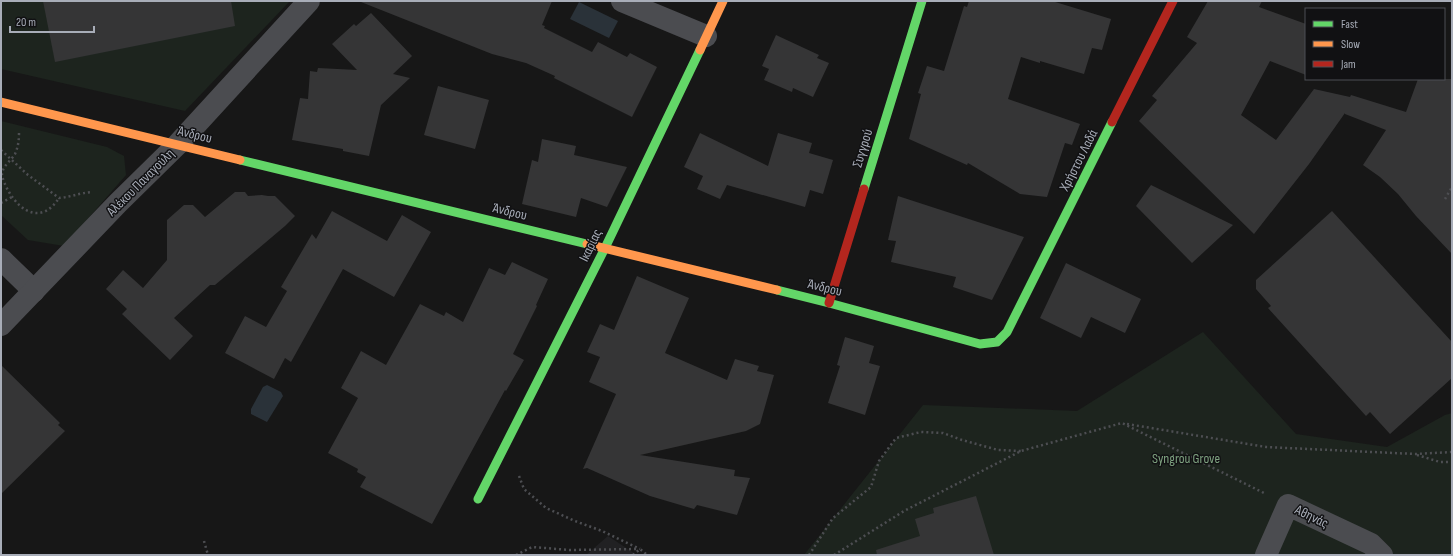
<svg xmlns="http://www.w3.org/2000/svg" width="1453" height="556" font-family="'Sofia Sans Condensed',sans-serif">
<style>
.built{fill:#212123}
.green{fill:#1d241e}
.water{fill:#2a3239}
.building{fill:#353536}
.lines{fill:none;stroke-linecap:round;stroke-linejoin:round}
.path{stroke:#4d4e52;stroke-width:2.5;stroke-dasharray:2 3;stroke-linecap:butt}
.street{stroke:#4b4c50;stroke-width:22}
.fast{stroke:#63d668;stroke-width:9}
.slow{stroke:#ff974d;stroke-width:9}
.jam{stroke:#b3261e;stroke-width:9}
.labels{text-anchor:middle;stroke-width:3;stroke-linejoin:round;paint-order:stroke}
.street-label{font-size:14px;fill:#a8adb8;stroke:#111113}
.park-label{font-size:14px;fill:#7fa381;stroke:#111113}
</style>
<rect width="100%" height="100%" fill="#171717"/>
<!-- built -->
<path class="built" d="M 608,536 L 637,555 L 586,555 Z"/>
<!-- green -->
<g class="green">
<path d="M 1,1 L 290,1 L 185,111 L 1,69 Z"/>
<path d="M 1,121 L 107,147 L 124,156 L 126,175 L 64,246 L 28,240 L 1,215 Z"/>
<path d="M 1203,332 L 1296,434 L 1387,447 L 1445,415 L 1452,413 L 1452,555 L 804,555 L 923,405 L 1077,411 Z"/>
</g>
<!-- water -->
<g class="water">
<path d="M 579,2 L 618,21 L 609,38 L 570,19 Z"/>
<path d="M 267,385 L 281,392 L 283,396 L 267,422 L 251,414 L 251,409 L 263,387 Z"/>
</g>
<!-- building -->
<g class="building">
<path d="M 43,1 L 231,1 L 235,26 L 55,62 Z"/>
<path d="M 361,1 L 552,1 L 542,25 L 545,26 L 544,28 L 592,52 L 598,42 L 627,57 L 630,53 L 657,67 L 632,117 L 554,78 L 555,76 L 526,63 L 492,54 L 361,2 Z"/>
<path d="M 969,1 L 1052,1 L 1111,19 L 1102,50 L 1092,48 L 1084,74 L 1040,61 L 1040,63 L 1021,57 L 1008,99 L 1080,124 L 1072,145 L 1065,143 L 1047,197 L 1020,194 L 968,163 L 967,165 L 909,139 L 921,94 L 918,93 L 927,66 L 944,71 L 964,6 L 967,7 Z"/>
<path d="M 1208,1 L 1262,1 L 1259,7 L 1306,24 L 1306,75 L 1270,61 L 1241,115 L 1276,140 L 1314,89 L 1350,97 L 1351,95 L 1406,112 L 1418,79 L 1452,79 L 1452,254 L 1416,216 L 1398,194 L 1380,177 L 1363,165 L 1386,130 L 1345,114 L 1345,113 L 1309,164 L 1254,234 L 1139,121 L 1157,100 L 1152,96 L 1197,43 L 1187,37 Z"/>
<path d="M 371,13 L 412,56 L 393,74 L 410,78 L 381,105 L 369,156 L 343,151 L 343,149 L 292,140 L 300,98 L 308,99 L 310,71 L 317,72 L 318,68 L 357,70 L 332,44 L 354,24 L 356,26 Z"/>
<path d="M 776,35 L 819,55 L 817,58 L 829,63 L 813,97 L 793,88 L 792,92 L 764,80 L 769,69 L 762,66 Z"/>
<path d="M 438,86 L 489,100 L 475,149 L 424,135 Z"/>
<path d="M 700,133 L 768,166 L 778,133 L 812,143 L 809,153 L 833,160 L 823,194 L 810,190 L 805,207 L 727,185 L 720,199 L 697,189 L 703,176 L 684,167 Z"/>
<path d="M 542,139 L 576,146 L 574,155 L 627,167 L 607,207 L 581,198 L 576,217 L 522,204 L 532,160 L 538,162 Z"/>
<path d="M 1151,185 L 1233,225 L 1192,263 L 1136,206 Z"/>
<path d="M 235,192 L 245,192 L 248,196 L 262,195 L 268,196 L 275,196 L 295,216 L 285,226 L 215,285 L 210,285 L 174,318 L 193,336 L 170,360 L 122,314 L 127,309 L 106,289 L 123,270 L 143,288 L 167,260 L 167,220 L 184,205 L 193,205 L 205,217 Z"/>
<path d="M 898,196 L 1024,237 L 992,300 L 953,287 L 956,277 L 891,262 L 896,241 L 888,240 Z"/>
<path d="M 332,211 L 387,241 L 402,215 L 431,232 L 394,297 L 343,269 L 291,362 L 285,358 L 274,379 L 225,353 L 245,316 L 266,327 L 287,291 L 281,287 L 312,234 L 316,239 Z"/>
<path d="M 1332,211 L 1452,342 L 1452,378 L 1390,434 L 1370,412 L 1366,416 L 1268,308 L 1271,306 L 1256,289 L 1256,280 Z"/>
<path d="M 512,262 L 548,279 L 536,305 L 537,306 L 513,354 L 524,360 L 506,391 L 505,390 L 432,524 L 360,487 L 366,477 L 357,472 L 358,469 L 328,453 L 358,398 L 341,388 L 361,351 L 386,365 L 420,304 L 444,316 L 446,312 L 463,322 L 489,268 L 505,275 Z"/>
<path d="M 1066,263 L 1141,299 L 1125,333 L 1091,317 L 1081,338 L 1040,318 Z"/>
<path d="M 637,276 L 689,298 L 665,353 L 727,380 L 735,359 L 759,366 L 757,371 L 774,375 L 760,424 L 746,431 L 640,455 L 735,470 L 734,476 L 750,478 L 737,515 L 697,505 L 694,509 L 650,496 L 587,468 L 583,469 L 616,394 L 589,382 L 600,357 L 587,352 L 600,324 L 614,330 Z"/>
<path d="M 845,337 L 874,346 L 869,363 L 880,366 L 865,415 L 828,403 L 840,366 L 837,365 Z"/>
<path d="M 1,365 L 60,423 L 58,425 L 65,431 L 1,494 Z"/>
<path d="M 976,496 L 994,555 L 877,555 L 876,550 L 920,536 L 915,519 L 934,513 L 933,508 Z"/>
</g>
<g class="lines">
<!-- path -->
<g class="path">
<path d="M 19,133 C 19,141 18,147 15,154 C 11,161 2,166 2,175 C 3,180 6,187 9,192 C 22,214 43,223 59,198"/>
<path d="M 1,150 L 28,175 L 59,198 C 71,197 79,193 92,192"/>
<path d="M 1445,199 L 1452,187"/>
<path d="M 1,203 L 12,197"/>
<path d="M 1127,424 L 1266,447 L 1415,454 L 1452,452"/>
<path d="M 1417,455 L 1440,462 L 1452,462"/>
<path d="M 519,476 L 524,489 L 546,508 L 575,521 L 602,531 L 640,549"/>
<path d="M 204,541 L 208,555"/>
<path d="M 516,555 L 532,547 L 570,550 L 639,549"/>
<path d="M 633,555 L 640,549 L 647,555"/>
<path d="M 809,555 L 833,518 L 871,487 L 879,461 L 896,438 L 921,432 L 943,433 L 962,440 L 998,450 L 1021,451"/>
<path d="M 834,555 L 904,511 L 1021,451 L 1122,423 L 1266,494"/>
</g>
<!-- street -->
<g class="street">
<path d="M 622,1 L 706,36"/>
<path d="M 1,259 L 34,291"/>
<path d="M 1,325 L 118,203 L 178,144 L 309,1"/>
<path d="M 1266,555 L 1288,505 L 1371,544 L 1382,555"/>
</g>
<!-- fast -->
<g class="fast">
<path d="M 240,160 L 587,244"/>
<path d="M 864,189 L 922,1"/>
<path d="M 777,290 L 829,303 L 980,344 L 997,342 L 1007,332 L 1112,122"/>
<path d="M 478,499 L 605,248 L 700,50"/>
</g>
<!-- slow -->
<g class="slow">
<path d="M 700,50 L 723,1"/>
<path d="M 1,102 L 240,160"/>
<path d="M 587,244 L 777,290"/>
</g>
<!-- jam -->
<g class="jam">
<path d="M 1112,122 L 1173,1"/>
<path d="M 829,303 L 864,189"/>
</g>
</g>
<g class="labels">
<!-- street labels -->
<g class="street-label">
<text transform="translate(195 134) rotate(14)" y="5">Άνδρου</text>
<text transform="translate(862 148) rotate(-73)" y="5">Συγγρού</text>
<text transform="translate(1078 160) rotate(-63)" y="5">Χρήστου Λαδά</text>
<text transform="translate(140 182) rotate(-45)" y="5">Αλέκου Παναγούλη</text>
<text transform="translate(510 211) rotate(14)" y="5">Άνδρου</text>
<text transform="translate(590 245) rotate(-64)" y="5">Ικαρίας</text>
<text transform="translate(825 287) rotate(14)" y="5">Άνδρου</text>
<text transform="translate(1312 516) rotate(26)" y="5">Αθηνάς</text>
</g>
<!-- park labels -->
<g class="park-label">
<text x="1186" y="463">Syngrou Grove</text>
</g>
</g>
<!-- border -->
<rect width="1453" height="556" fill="none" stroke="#a8adb8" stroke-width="4"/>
<!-- legend -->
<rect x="1305" y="8" width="140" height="72" fill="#111113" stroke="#4d4f55"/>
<rect x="1313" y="21" width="20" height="6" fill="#63d668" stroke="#4d4f55"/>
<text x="1341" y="28" font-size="12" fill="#a8adb8">Fast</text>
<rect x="1313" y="41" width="20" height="6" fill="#ff974d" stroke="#4d4f55"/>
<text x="1341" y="48" font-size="12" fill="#a8adb8">Slow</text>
<rect x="1313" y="61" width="20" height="6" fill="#b3261e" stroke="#4d4f55"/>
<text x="1341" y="68" font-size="12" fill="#a8adb8">Jam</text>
<!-- scale -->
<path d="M10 26v6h84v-6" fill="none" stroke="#a8adb8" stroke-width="2"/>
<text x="16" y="26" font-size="12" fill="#a8adb8" stroke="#111113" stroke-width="3" paint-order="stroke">20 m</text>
</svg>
